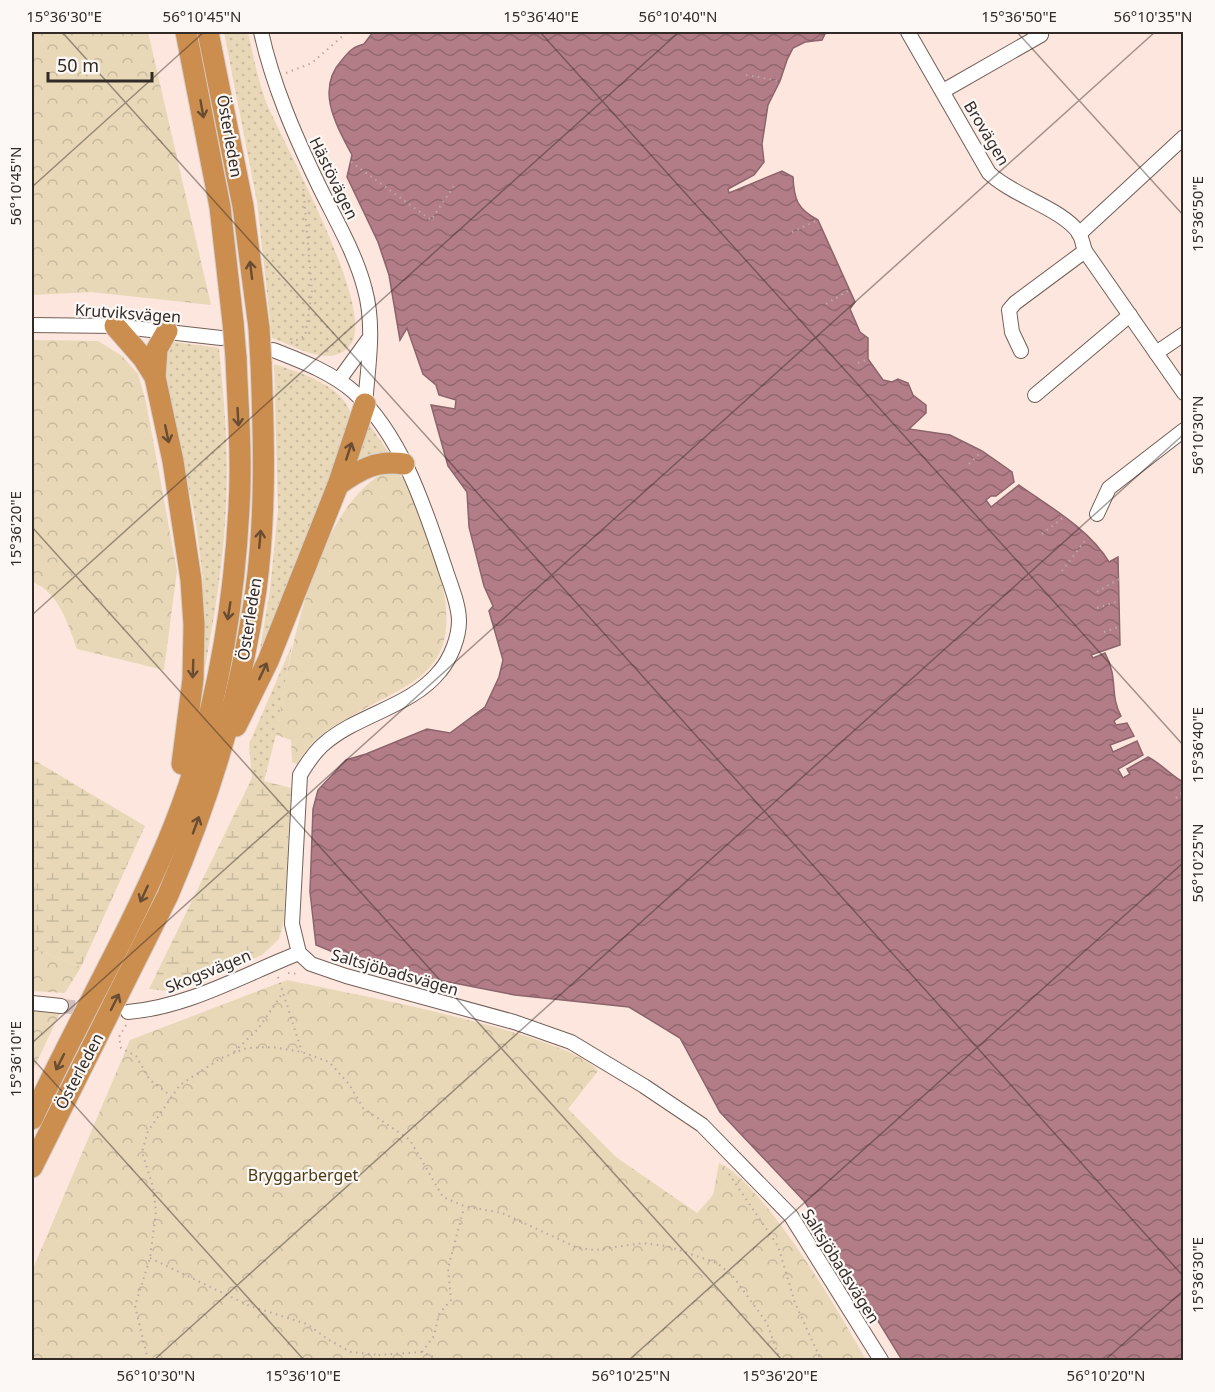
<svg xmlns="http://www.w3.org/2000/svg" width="1215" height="1392" font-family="'Noto Sans',sans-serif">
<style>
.grass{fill:url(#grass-dots)}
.forest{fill:url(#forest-crowns)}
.wetland{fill:url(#wetland-marsh)}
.water{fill:url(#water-waves);stroke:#8c646b;stroke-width:1.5}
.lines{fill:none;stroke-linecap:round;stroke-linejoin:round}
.minor-tunnel{stroke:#d4c0b8;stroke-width:14;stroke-dasharray:14 7;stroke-linecap:butt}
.minor-casing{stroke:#726057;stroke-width:16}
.highway-casing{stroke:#d2d0cf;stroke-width:23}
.path{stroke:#bba9a2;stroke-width:2;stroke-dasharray:1.5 4.5;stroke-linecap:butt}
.minor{stroke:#fff;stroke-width:14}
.highway{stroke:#cc8e4f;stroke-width:21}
.highway-bridge-casing{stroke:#d2d0cf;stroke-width:23;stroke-linecap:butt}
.highway-bridge{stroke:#cc8e4f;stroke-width:21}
.oneway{stroke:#684d34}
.ticks{fill:none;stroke:#322a26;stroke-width:1.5;stroke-opacity:0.45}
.labels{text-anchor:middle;stroke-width:4.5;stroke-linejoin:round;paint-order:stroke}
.street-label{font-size:16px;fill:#322a26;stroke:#fcf8f6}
.park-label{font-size:16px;fill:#4a3913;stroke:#fcf8f6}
.neatline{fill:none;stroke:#322a26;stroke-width:2}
.ticks-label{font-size:15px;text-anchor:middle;fill:#322a26}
</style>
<defs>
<pattern id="grass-dots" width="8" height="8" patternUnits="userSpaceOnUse" patternTransform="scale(1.5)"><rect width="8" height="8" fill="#e8d8b8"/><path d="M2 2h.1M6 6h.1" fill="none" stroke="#c7ba9e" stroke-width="1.8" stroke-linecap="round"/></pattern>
<pattern id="forest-crowns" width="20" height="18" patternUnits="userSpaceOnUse" patternTransform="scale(1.5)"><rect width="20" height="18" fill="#e8d8b8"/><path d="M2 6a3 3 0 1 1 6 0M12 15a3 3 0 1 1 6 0" fill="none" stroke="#c7ba9e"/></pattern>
<pattern id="wetland-marsh" width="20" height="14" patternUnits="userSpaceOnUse" patternTransform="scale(1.5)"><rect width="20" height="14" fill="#e8d8b8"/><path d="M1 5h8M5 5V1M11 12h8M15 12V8" fill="none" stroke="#c7ba9e"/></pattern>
<pattern id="water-waves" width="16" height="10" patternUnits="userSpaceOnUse" patternTransform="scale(1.5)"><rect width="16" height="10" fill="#b37d88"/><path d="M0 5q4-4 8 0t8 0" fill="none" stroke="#92676f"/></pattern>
</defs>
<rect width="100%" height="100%" fill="#fde6dd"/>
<!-- grass -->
<g class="grass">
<path d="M 224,32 L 248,32 C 253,55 258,80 266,102 C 284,145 376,308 351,344 C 332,370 295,346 272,338 L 257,202 Z"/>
<path d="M 174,342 L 219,348 C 224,400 229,451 226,504 C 224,559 215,613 205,667 L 202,665 L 203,579 L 195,517 L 164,370 L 165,355 Z"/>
<path d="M 274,364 C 299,372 345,386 351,415 L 325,492 L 262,655 L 259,655 L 270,589 L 278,510 Z"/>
<path d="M 369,424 L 391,456 L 353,466 Z"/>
<path d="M 292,645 L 276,735 L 264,781 L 252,778 L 249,744 Z"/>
</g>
<!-- forest -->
<g class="forest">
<path d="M 32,32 L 148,32 L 211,305 L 91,292 L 32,295 Z"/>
<path d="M 32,340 L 98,341 L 122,356 L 138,374 L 146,402 L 177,571 L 164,670 L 77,649 C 68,624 59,592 32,582 Z"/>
<path d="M 387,471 L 397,472 L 404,480 C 424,527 468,617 434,662 C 418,684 389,695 366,708 C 336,725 315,733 297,764 L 292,762 L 291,740 L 276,735 C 289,659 313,509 387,471 Z"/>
<path d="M 32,948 L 81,967 L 65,993 L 32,991 Z"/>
<path d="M 287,980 C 342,992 572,1034 598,1071 L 568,1109 L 616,1157 L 697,1213 L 713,1195 L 719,1163 C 762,1181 842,1316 866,1360 L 32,1360 L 32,1271 L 130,1040 Z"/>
<path d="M 32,1009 L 60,1013 L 32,1072 Z"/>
</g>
<!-- wetland -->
<g class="wetland">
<path d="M 32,759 L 145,826 L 81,967 L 32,948 Z"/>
<path d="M 252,778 L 291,788 L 284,920 L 279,939 L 262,955 L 175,992 L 149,989 Z"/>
</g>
<!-- water -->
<path class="water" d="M 373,32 L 826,32 L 822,40 L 805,42 L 793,48 L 787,60 L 780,81 L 768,105 L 762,144 L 764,162 L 754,175 L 728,189 L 729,193 L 782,171 L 793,177 C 794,199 797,209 818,220 L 855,302 L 850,309 L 860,332 L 868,338 L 868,359 L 883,380 L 892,382 L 898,379 L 908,383 L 913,395 L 926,405 L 926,413 L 909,429 L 950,435 L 982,451 L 1012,472 L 1014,482 L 996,496 L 991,496 L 986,500 L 991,507 L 1019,485 C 1050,507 1089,529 1109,562 L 1118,557 L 1120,645 L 1091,655 L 1093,658 L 1105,653 C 1119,679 1109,694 1121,716 L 1114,721 L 1116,725 L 1127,723 L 1134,736 L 1110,745 L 1113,752 L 1137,741 L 1143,755 L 1118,769 L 1123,778 L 1130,774 L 1127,769 L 1148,757 C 1162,764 1170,775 1183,782 L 1183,1360 L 902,1360 L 805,1202 L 720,1112 L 680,1038 L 629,1007 L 515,995 L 367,966 L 316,945 L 310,892 L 313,809 L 318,790 L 346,760 L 366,754 L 427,729 L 450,733 L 485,707 L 499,677 L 503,660 L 489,611 L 493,606 L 484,586 L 469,527 L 467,492 L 448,466 L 431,405 L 455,409 L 456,400 L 439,395 L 436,385 L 423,374 L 407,328 L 400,340 L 389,275 L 378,242 L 347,177 L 352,155 C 336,125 315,89 342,60 C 349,51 353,47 364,44 Z"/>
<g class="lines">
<!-- minor-tunnel -->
<path class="minor-tunnel" d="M 61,1006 L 93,1009"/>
<!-- minor casing -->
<g class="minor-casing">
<g id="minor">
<path d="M 261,32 C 273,86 295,136 319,186 C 335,219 356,254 365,290 C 375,326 368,367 365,404"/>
<path d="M 908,32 L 989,173 C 1013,196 1063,209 1079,233 C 1082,238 1083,246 1085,251 L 1184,393"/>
<path d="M 943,91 L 1041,35"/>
<path d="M 1079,234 L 1184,137"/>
<path d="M 32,325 L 115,326 L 221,338"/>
<path d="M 273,350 C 301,361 331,372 354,392 C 402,436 425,508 445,568 C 450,584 459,604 459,621 C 459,637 451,658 440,671 C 411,707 359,714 325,743 C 314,752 307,763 300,775 L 292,924 L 299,953 L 311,964 L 346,976 L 514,1022 L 571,1042 L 644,1086 L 702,1125 L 791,1216 L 881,1360"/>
<path d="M 1021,351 L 1012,332 L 1009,310 L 1015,303 L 1085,251"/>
<path d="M 1156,353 L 1184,334"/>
<path d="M 339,380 L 368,340"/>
<path d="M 1035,395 L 1130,315"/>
<path d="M 1097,514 L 1109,488 L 1184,430"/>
<path d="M 32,1003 L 61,1006"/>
<path d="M 128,1012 C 188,1007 243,975 299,953"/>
</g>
</g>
<!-- highway casing -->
<g class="highway-casing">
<g id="highway">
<path d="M 186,32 L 220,207 L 233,322"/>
<path d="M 208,32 L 243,206 L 259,328"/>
<path d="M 115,326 L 143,358 L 155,377"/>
<path d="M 167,331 L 157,349 L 155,377 L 173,461 L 191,580 L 194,625 L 193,679 L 182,764"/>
<path d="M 338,485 C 360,469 377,460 404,464"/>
<path d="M 236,726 L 268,661 L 338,485 L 365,404"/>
<path d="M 32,1119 C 75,1026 127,938 167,843 C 212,737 233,622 239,508 C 242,458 238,408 236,358"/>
<path d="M 32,1167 L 168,895 C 210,797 241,695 256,590 C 266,515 264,439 261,363"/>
</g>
</g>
<!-- path -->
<g class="path">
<path d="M 286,73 L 312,63 L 347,32"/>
<path d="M 746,75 L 780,81"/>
<path d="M 351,162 L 431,220 L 456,183"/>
<path d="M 792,232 L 818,220"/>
<path d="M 826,304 L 851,289"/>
<path d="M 291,343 L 305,336 L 312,292 L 303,185"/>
<path d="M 858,363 L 868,359"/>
<path d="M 969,464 L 982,451"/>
<path d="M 1042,534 L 1064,517"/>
<path d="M 1062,571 L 1087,538"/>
<path d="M 1097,592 L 1119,579"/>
<path d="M 1097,608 L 1119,601"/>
<path d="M 1104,632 L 1118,627"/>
<path d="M 1176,798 L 1184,791"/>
<path d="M 288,973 L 300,974"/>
<path d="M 278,977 L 302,1052"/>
<path d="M 126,1025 L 119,1037 L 121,1048 L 136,1056 L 150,1080 L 171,1096"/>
<path d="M 234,1052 L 258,1029 L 282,994"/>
<path d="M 729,1174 L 778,1246 L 795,1303 L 821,1360"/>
<path d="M 150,1258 L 250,1306 L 307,1324 L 329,1340 L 351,1352 L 379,1355"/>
<path d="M 422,1352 L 434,1336 L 439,1314 L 451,1300 L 448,1268 L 464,1208"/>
<path d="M 148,1360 L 135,1306 L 150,1258 L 156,1211 L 153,1187 L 142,1152 L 148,1131 L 180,1085 L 221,1058 L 247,1048 L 273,1047 L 302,1052 L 329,1062 L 349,1084 L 363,1108 L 410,1140 L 443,1197 L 464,1206 L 502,1213 L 578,1248 L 595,1250 L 643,1243 L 667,1246 L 717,1263 L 732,1275 L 767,1323 L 780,1360"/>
<path d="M 375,1360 L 379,1355 L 422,1352 L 441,1360"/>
</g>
<!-- minor -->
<use href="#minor" class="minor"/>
<!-- highway -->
<use href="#highway" class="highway"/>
<!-- highway-bridge casing -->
<g class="highway-bridge-casing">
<g id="highway-bridge">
<path d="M 233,322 L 236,358"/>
<path d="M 259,328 L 261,363"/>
</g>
</g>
<!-- highway-bridge -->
<use href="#highway-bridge" class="highway-bridge"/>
</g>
<!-- one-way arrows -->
<defs><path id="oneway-shaft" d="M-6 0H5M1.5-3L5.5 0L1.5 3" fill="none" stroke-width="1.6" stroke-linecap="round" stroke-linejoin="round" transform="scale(1.5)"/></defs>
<g class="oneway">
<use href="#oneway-shaft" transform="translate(202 109) rotate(80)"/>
<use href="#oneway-shaft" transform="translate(251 270) rotate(-97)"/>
<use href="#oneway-shaft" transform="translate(238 417) rotate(87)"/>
<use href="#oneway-shaft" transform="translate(167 434) rotate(78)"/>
<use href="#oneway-shaft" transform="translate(349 451) rotate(-72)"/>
<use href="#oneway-shaft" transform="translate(260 539) rotate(-85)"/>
<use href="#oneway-shaft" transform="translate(229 611) rotate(99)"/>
<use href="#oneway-shaft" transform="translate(193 669) rotate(92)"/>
<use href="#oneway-shaft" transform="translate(263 671) rotate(-65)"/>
<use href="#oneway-shaft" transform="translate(196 825) rotate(-70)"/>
<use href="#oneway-shaft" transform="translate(144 894) rotate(115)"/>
<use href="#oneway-shaft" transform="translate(115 1002) rotate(-63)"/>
<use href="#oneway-shaft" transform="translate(60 1062) rotate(117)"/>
</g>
<!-- ticks -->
<path class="ticks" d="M 62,32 L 1184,1277M 540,32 L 1184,746M 1017,32 L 1184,216M 32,187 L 204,32M 32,527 L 782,1360M 32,615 L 679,32M 32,1043 L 1155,32M 32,1058 L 304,1360M 154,1360 L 1184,434M 629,1360 L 1184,862M 1105,1360 L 1184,1290"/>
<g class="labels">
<!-- street labels -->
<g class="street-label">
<text transform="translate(987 133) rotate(59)" y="6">Brovägen</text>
<text transform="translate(230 136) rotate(80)" y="6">Österleden</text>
<text transform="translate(334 178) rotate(64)" y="6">Hästövägen</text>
<text transform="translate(128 313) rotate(4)" y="6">Krutviksvägen</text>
<text transform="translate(249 619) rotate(-81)" y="6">Österleden</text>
<text transform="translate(208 971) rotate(-22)" y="6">Skogsvägen</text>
<text transform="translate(395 972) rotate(16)" y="6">Saltsjöbadsvägen</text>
<text transform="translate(79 1071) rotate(-62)" y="6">Österleden</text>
<text transform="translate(841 1266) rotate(58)" y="6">Saltsjöbadsvägen</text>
</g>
<!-- park labels -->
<g class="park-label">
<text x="303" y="1181">Bryggarberget</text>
</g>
</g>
<!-- border -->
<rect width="1215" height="1392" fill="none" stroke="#fcf8f6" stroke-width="66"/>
<!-- scale -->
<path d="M48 72v9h104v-9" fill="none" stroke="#322a26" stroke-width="3"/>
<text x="57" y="72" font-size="18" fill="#322a26" stroke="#fcf8f6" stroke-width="4.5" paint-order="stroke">50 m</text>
<rect x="33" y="33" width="1149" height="1326" class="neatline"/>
<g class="ticks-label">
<text x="64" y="22">15°36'30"E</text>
<text x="202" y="22">56°10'45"N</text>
<text x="541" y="22">15°36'40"E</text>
<text x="678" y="22">56°10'40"N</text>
<text x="1019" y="22">15°36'50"E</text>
<text x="1153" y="22">56°10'35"N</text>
<text transform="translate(16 186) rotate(-90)" y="5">56°10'45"N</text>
<text transform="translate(1198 214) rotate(-90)" y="5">15°36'50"E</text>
<text transform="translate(1198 435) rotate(-90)" y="5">56°10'30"N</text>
<text transform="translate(16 529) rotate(-90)" y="5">15°36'20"E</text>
<text transform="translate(1198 745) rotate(-90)" y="5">15°36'40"E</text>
<text transform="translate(1198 863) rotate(-90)" y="5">56°10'25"N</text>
<text transform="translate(16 1059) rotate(-90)" y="5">15°36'10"E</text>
<text transform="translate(1198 1275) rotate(-90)" y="5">15°36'30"E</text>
<text x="156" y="1381">56°10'30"N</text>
<text x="303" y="1381">15°36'10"E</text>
<text x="631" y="1381">56°10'25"N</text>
<text x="780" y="1381">15°36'20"E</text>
<text x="1106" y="1381">56°10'20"N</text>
</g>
</svg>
